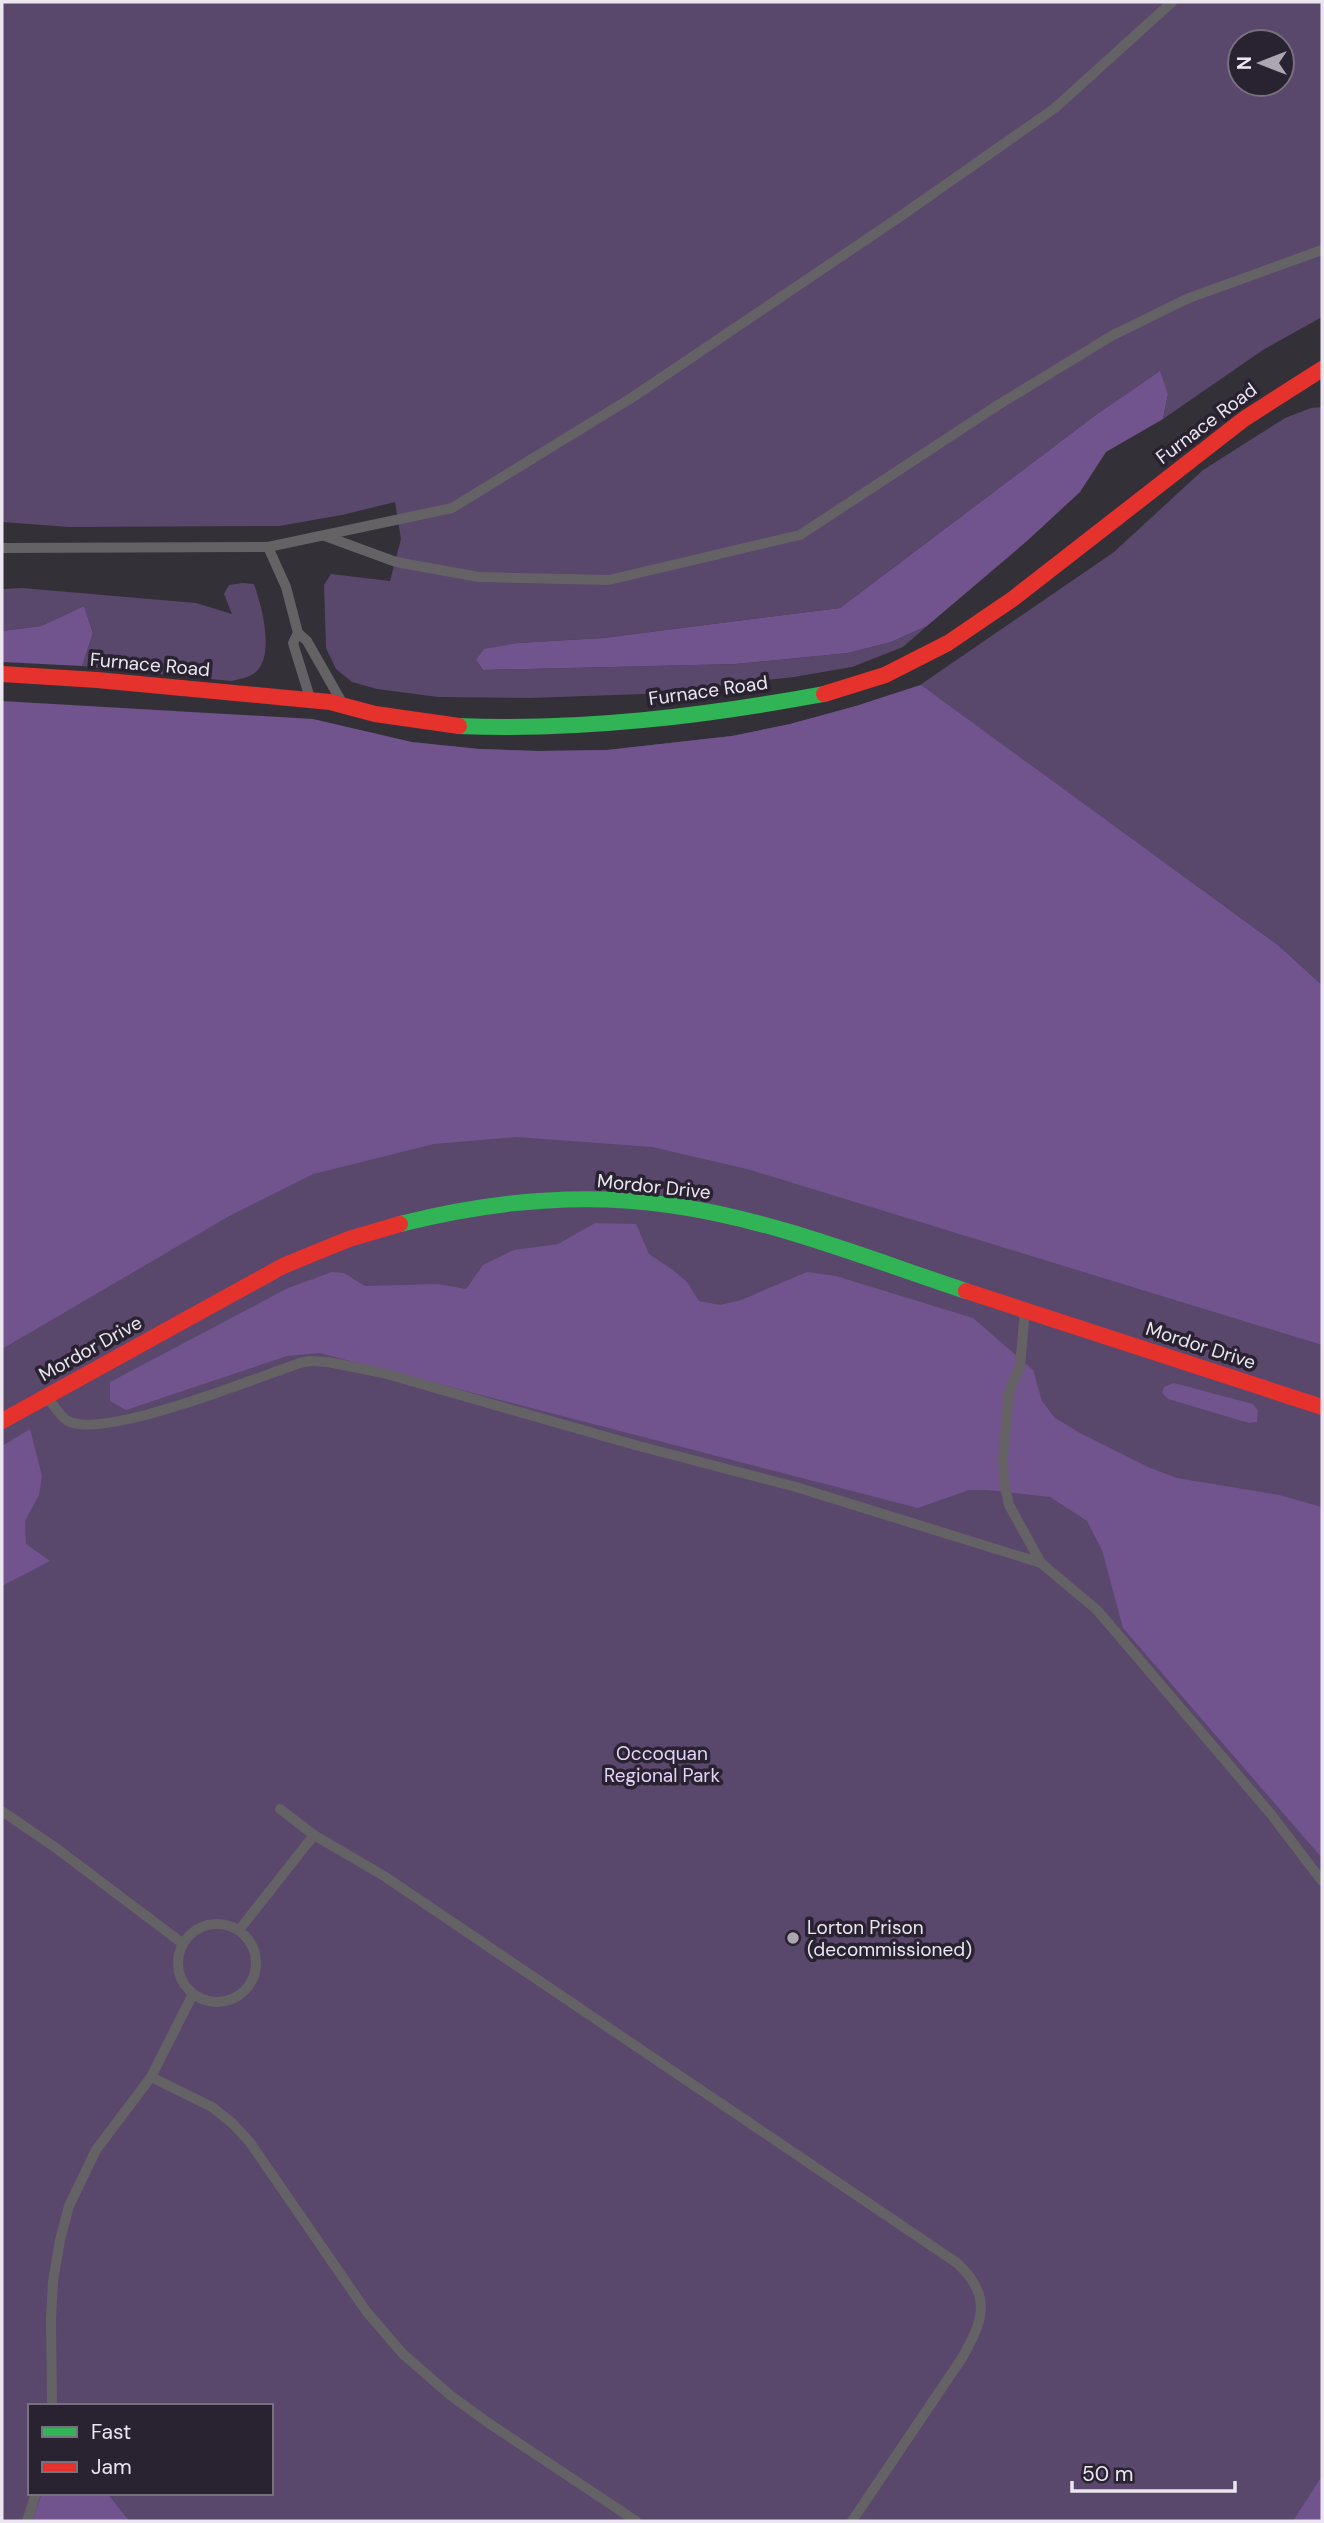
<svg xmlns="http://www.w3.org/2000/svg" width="1324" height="2523" font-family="'DM Sans',sans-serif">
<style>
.green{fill:#59476c;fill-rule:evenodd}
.forest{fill:#71538e}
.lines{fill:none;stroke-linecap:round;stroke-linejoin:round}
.lane{stroke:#646265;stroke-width:10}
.fast{stroke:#30b455;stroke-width:16}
.jam{stroke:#e5322d;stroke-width:16}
.poi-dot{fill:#aba6b0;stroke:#292231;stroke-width:2.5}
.labels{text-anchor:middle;stroke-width:7;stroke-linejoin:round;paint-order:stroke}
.street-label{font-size:19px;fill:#ebe6f0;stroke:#292231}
.park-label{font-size:19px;fill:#e4d2f9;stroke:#292231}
.poi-label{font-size:19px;fill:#ebe6f0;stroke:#292231;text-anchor:start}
</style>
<rect width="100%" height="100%" fill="#333038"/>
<!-- green -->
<g class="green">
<path d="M 2,2 L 1322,2 L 1322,317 L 1263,350 L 1163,419 L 1168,394 L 1159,372 L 1097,414 L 840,608 L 603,638 L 518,643 L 476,660 L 483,670 L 736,664 L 848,653 L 891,642 L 927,626 L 903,647 L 852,667 L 794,677 L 643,694 L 530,698 L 438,697 L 377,689 L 352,682 L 336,669 L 326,648 L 324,585 L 331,574 L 390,581 L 401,539 L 395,502 L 342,515 L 279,526 L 69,527 L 2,522 ZM 1240,42 L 1282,42 L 1282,84 L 1240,84 Z"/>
<path d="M 1322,407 L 1322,985 L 1278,945 L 927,690 L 1322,1060 L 1322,2521 L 2,2521 L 2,1122 L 480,749 L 538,751 L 607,750 L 732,736 L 790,724 L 856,706 L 920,685 L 1114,552 L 1203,470 L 1285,418 L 1311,408 ZM 30,2406 L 271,2406 L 271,2493 L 30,2493 Z"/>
<path d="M 243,583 L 254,584 C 261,604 273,647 260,667 C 254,677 242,679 231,681 L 82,666 L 93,633 L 84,606 L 41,626 L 2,631 L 2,589 L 22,588 L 196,603 L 232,614 L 224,594 L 229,585 Z"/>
</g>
<!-- forest -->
<g class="forest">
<path d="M 1160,371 L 1168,394 L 1163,419 L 1106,452 L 1080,492 L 1027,541 L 927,626 L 891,642 L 848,653 L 736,664 L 483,670 L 476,660 L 484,649 L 518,643 L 603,638 L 840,608 L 1097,414 Z"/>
<path d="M 84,606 L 93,633 L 82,666 L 2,662 L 2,631 L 41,626 Z"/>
<path d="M 921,685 L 1278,945 L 1322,985 L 1322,1345 L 747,1169 L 652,1147 L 516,1137 L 434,1144 L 313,1174 L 231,1215 L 2,1349 L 2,701 L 313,719 L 412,742 L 480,749 L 538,751 L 607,750 L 732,736 L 790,724 L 856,706 Z"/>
<path d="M 595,1223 L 636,1224 L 649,1254 L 673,1270 L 687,1282 L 699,1301 L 720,1305 L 741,1300 L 807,1272 L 836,1276 L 973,1318 L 1033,1370 L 1042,1401 L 1055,1418 L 1080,1433 L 1148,1467 L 1177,1478 L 1279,1495 L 1322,1507 L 1322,1858 L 1123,1628 L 1102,1550 L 1087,1521 L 1050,1497 L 987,1490 L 969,1490 L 918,1508 L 319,1353 L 287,1356 L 126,1410 L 110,1401 L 110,1382 L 288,1288 L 332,1272 L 344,1273 L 365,1286 L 438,1284 L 466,1289 L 483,1265 L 514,1250 L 558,1244 Z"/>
<path d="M 1174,1383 L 1253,1404 L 1258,1411 L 1257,1422 L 1249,1423 L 1168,1399 L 1162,1393 L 1164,1387 Z"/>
<path d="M 30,1429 L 42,1476 L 39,1495 L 25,1521 L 26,1544 L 50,1561 L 2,1586 L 2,1446 Z"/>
<path d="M 1322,2476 L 1322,2521 L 1293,2521 Z"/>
<path d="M 42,2493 L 107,2493 L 129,2521 L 32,2521 Z"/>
</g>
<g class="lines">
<!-- lane -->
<g class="lane">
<path d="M 325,536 L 396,562 L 479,577 L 609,580 L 800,535 L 998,405 L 1113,335 L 1189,298 L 1322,250"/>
<path d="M 268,547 L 286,587 L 298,633 L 307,641 L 340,699"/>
<path d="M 2,548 L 268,547 L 452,508 L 633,397 L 901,216 L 1055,108 L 1172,2"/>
<path d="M 298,633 L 293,643 L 310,698"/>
<path d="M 1025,1310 L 1020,1366 L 1009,1393 L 1003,1458 L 1004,1483 L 1009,1505 L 1041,1563"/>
<path d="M 47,1397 C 53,1404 60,1417 68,1421 C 104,1440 258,1377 300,1363 L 310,1361 L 328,1362 L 383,1373 L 635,1445 L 796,1487 L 1041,1563 L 1097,1610 L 1270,1813 L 1322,1881"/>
<path d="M 280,1809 L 314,1835 L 384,1876 L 957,2263 C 993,2296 983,2321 962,2358 L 852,2521"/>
<path d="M 2,1811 L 56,1848 L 182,1943"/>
<circle cx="217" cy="1963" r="39"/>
<path d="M 239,1930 L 314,1835"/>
<path d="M 151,2077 L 212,2107 L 232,2123 L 249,2141 L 366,2311 L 403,2354 L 450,2395 L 490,2424 L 636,2521"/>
<path d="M 52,2406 L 51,2319 L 53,2281 L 60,2240 L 69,2206 L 96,2150 L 151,2077 L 193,1994"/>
<path d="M 27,2521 L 36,2493"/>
</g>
<!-- fast -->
<g class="fast">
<path d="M 459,726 C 582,731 704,716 824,694"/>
<path d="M 400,1224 C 487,1202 580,1192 669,1205 C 771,1219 869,1259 966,1291"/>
</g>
<!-- jam -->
<g class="jam">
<path d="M 2,674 L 97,680 L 330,702 L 375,714 L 459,726"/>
<path d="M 824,694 L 885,675 L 948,643 L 1014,598 L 1244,419 L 1322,369"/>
<path d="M 966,1291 L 1322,1407"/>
<path d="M 2,1421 L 283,1266 L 349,1239 L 400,1224"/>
</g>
</g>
<!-- markers -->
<circle class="poi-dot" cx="793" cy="1938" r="7"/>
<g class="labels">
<!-- street labels -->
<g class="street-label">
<text transform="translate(1206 423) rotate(-37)" y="7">Furnace Road</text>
<text transform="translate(150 664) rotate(5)" y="7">Furnace Road</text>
<text transform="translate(708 690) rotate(-8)" y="7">Furnace Road</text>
<text transform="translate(654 1186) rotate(6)" y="7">Mordor Drive</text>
<text transform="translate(1201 1345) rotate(18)" y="7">Mordor Drive</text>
<text transform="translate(90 1348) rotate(-29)" y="7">Mordor Drive</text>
</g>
<!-- park labels -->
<g class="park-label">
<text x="662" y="1760">Occoquan<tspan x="662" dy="22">Regional Park</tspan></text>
</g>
<!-- poi labels -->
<g class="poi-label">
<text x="807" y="1934">Lorton Prison<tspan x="807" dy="22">(decommissioned)</tspan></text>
</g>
</g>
<!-- border -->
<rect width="1324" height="2523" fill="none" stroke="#ebe6f0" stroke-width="7"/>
<!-- legend -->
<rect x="28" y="2404" width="245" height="91" fill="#292231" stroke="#77707d" stroke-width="2"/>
<rect x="42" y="2427" width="35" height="10" fill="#30b455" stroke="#77707d" stroke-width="2"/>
<text x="91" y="2439" font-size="21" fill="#ebe6f0">Fast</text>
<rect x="42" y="2462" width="35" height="10" fill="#e5322d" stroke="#77707d" stroke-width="2"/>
<text x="91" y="2474" font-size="21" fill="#ebe6f0">Jam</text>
<!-- north arrow -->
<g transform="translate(1261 63) rotate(270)"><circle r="33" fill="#292231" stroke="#77707d" stroke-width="2"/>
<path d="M0-5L12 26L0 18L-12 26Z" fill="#aba6b0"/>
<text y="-10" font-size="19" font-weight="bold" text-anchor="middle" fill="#ebe6f0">N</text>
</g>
<!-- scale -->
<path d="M1072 2481v10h163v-10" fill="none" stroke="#ebe6f0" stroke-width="3.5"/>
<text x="1082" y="2481" font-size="21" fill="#ebe6f0" stroke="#292231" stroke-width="5" paint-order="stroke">50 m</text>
</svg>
